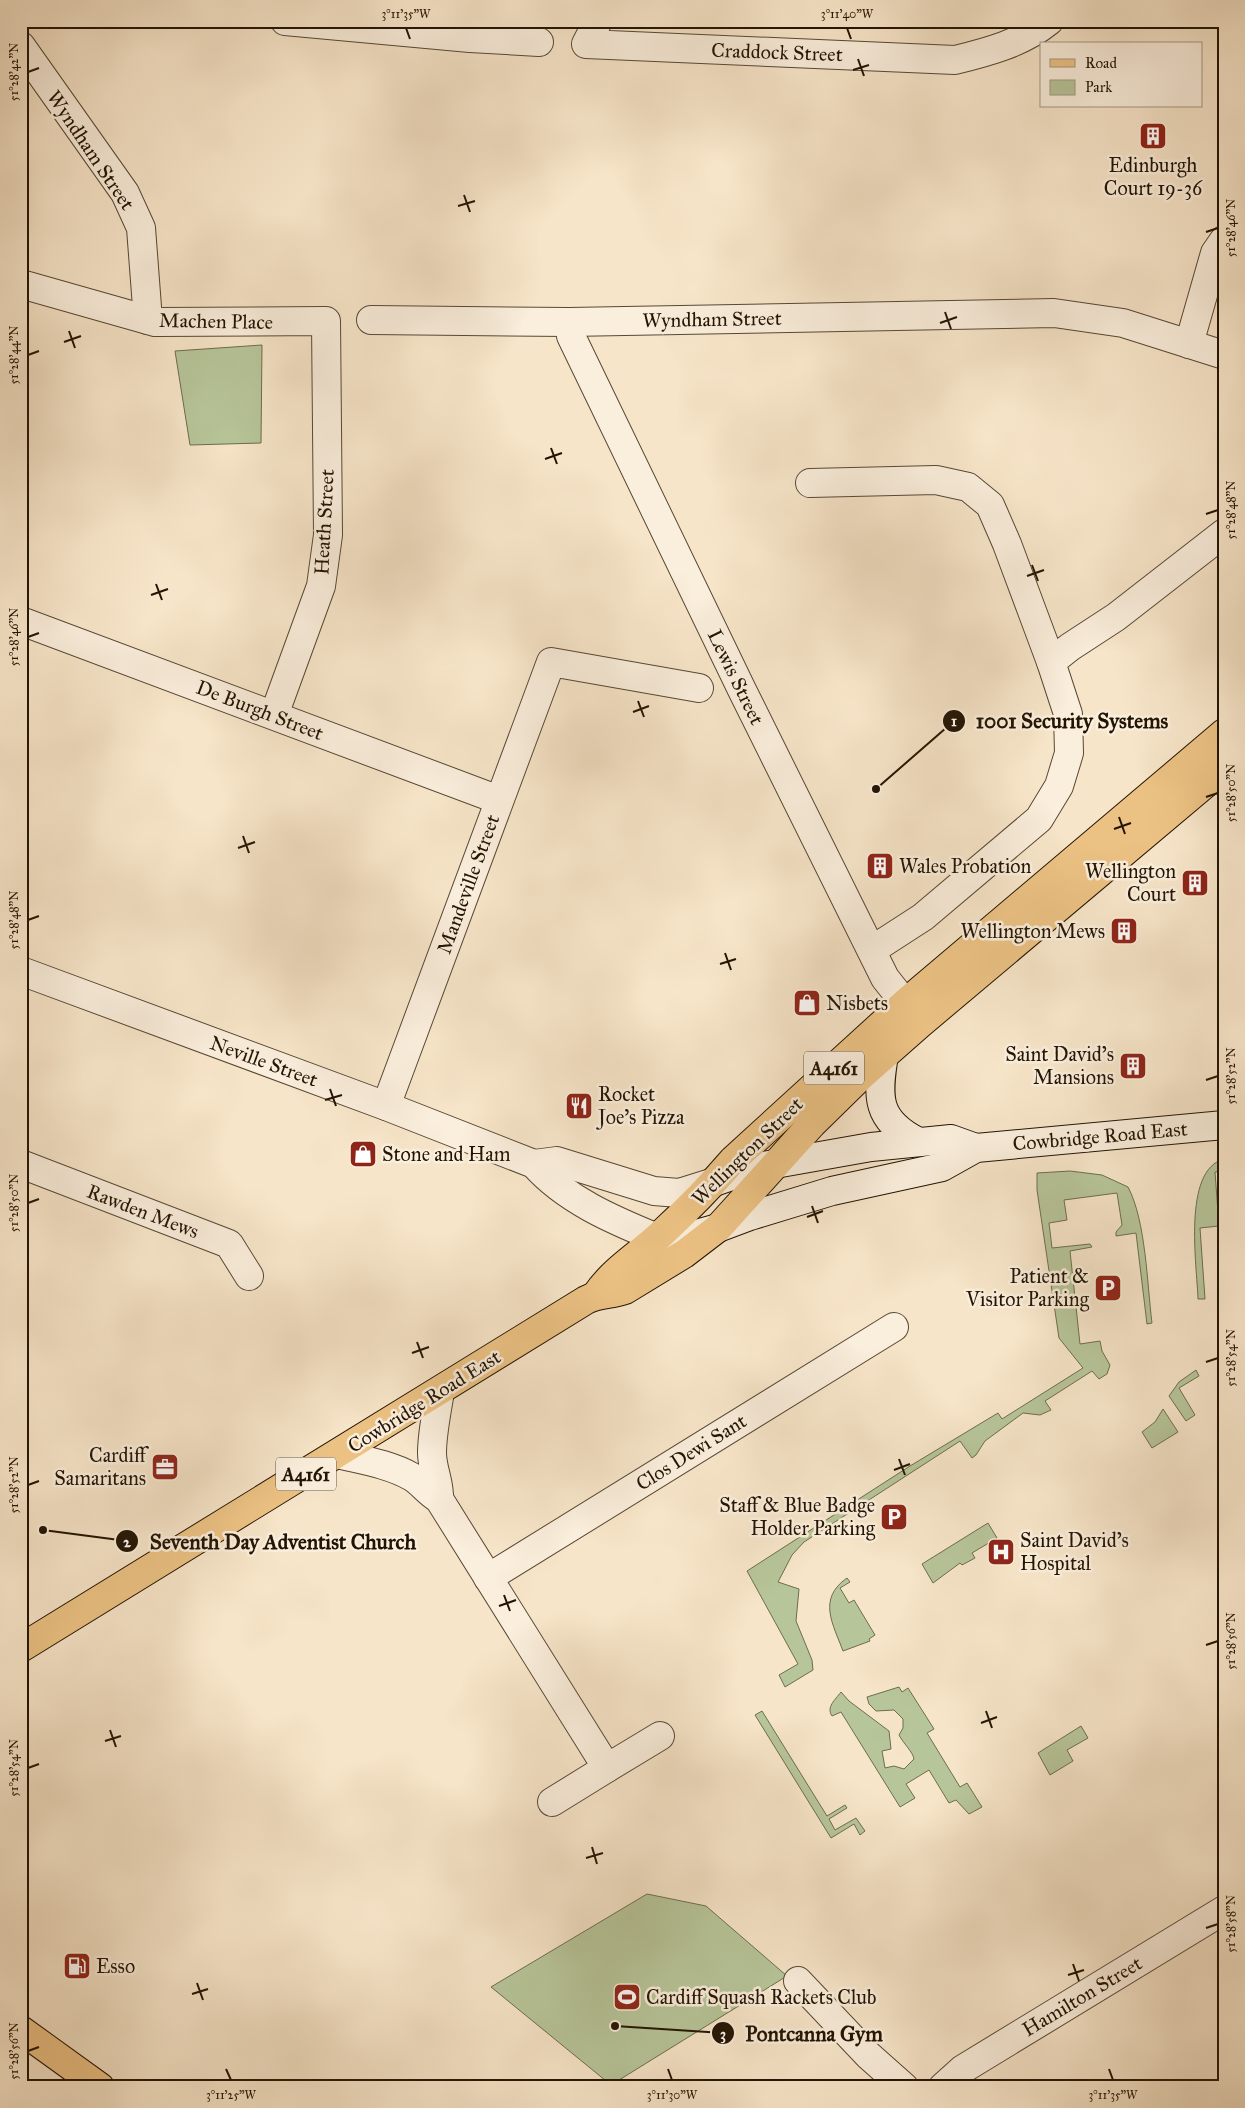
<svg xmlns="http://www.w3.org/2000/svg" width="1245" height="2108" font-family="'IM FELL Great Primer',serif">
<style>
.green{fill:#b7c69a;stroke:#6c6d4e}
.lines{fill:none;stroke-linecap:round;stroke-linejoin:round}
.street-casing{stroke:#574834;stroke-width:30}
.secondary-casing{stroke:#221403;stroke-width:30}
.primary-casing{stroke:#221403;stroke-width:30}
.street{stroke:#faeedc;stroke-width:28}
.secondary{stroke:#faeedc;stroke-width:28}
.primary{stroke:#ecc284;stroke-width:28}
.ticks{fill:none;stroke:#221403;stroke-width:2}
.labels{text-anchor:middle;stroke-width:5;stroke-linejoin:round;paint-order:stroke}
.shield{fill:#faeedc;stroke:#635544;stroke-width:1}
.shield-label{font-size:19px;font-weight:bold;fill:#221403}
.street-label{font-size:20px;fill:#221403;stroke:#faeedc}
.poi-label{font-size:20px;fill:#221403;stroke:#faeedc;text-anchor:start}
.leader{fill:none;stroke:#221403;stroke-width:2}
.callout-dot{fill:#221403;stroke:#faeedc;stroke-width:2}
.mark-label{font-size:15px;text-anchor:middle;font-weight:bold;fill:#fff}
.callout-label{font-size:21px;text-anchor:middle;font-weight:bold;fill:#221403;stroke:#faeedc;stroke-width:5;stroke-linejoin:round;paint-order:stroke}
.neatline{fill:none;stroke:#221403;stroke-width:2}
.ticks-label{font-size:12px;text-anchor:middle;fill:#221403}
</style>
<rect width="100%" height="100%" fill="#f7e5c9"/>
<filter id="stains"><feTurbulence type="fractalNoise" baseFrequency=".004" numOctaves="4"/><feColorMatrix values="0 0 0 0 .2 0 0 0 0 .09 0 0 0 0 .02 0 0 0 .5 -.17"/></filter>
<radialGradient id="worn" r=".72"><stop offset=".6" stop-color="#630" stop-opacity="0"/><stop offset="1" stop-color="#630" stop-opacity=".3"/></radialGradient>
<!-- green -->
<g class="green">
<path d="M 262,345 L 261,443 L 190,445 L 175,351 Z"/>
<path d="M 1224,1159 L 1224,1171 L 1215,1172 L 1219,1226 L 1200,1228 L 1205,1299 L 1198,1299 C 1197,1266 1182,1170 1224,1159 Z"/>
<path d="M 1070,1171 L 1102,1175 L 1128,1187 C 1146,1221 1147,1284 1152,1323 L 1147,1324 L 1136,1233 L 1116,1236 L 1116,1232 L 1122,1225 L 1117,1193 L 1064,1200 L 1067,1220 L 1049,1223 L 1052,1248 L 1090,1244 L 1092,1247 L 1070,1251 L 1080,1344 L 1100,1341 L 1102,1351 L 1110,1365 L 1107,1374 L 1099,1379 L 1092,1371 L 1045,1401 L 1051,1410 L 1040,1415 L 1023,1413 L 985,1441 L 976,1455 L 972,1458 L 960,1441 L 804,1542 L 792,1555 L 778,1582 L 799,1589 L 796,1621 L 812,1660 L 813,1670 L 785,1687 L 779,1675 L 798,1664 L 747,1571 L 910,1466 L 998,1413 L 1002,1419 L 1083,1368 L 1059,1338 L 1037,1190 L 1037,1173 Z"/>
<path d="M 1196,1370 L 1199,1376 L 1179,1388 L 1195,1415 L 1186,1421 L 1169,1396 L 1179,1382 Z"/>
<path d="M 1163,1409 L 1178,1432 L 1152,1448 L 1142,1432 L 1155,1422 Z"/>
<path d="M 988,1523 L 997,1538 L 972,1553 L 975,1558 L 962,1565 L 960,1563 L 933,1583 L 922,1564 Z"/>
<path d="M 847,1578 L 850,1582 L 840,1588 L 849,1603 L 854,1600 L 875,1635 L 869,1639 L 870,1641 L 843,1651 C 833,1624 817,1599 847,1578 Z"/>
<path d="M 899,1687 L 902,1692 L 908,1688 L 934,1729 L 927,1733 L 960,1787 L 967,1783 L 982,1807 L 969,1814 L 956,1800 L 949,1803 L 929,1770 L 906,1784 L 915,1798 L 900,1807 L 841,1712 L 832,1716 C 826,1707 835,1700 841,1692 L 849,1701 L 889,1731 L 891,1749 L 882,1751 L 885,1768 L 894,1766 L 904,1769 L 914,1759 C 913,1752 903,1743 899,1735 L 903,1728 L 903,1719 L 894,1710 L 876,1711 L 869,1704 L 867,1697 Z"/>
<path d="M 762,1711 L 827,1816 L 845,1805 L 847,1808 L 829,1819 L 835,1830 L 856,1818 L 865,1831 L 860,1835 L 854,1824 L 831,1838 L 755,1715 Z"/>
<path d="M 1081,1726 L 1088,1738 L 1067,1750 L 1073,1761 L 1050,1775 L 1038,1753 Z"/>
<path d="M 647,1894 L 706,1906 L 787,1976 L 611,2085 L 491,1987 Z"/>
</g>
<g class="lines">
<!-- street casing -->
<g class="street-casing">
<g id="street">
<path d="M 285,21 L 470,38 L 539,42"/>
<path d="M 598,21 L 586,44 L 955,60 C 988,52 1022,43 1049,21"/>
<path d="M 21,46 L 125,193 L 141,228 L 148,320"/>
<path d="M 21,284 L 155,322 L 326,321 L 328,535 L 321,586 L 274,715"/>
<path d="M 371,320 L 569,322 L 1054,313 L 1123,323 L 1224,355"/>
<path d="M 569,322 L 571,336 L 742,690 L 885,978 L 919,1021"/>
<path d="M 1189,344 L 1215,253 L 1224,240"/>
<path d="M 810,483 L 936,480 L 968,487 L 990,505 L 1007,544 L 1051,662"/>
<path d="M 21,621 L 499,800"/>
<path d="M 872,950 L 923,917 L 1039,819 L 1059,786 L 1069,753 L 1068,714 L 1051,662 L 1070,647 L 1116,617 L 1224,533"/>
<path d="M 21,971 L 386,1106 L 534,1164 C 566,1200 613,1220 657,1238"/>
<path d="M 386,1106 L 551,662 L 699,688"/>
<path d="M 21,1164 L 229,1244 L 249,1276"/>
<path d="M 534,1164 L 557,1161 L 654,1191 L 679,1193 L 714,1182"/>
<path d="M 337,1454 C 362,1460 389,1464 412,1477 C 422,1483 427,1492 439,1499 L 607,1768 L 660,1736"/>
<path d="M 439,1499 C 440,1483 432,1469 432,1453 C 432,1433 437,1411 440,1391"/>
<path d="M 488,1578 L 894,1327"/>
<path d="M 552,1802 L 607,1768"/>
<path d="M 798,1981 L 868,2055 L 904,2087"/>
<path d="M 943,2087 L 963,2069 L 1224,1910"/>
</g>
</g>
<!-- secondary casing -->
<g class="secondary-casing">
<g id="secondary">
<path d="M 884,1055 C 877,1097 876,1120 917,1141"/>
<path d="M 714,1182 L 758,1167 L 871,1147 L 951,1139 L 976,1148"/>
<path d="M 657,1238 L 682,1238 L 718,1228 L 750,1216 L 832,1191 L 942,1167 L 976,1148 L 1224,1125"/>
</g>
</g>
<!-- primary casing -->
<g class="primary-casing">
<g id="primary">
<path d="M 596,1295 C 612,1271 637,1256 658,1237 C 684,1213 710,1187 733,1160 L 904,1004 L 1224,733"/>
<path d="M 21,1648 L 586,1300 C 599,1293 612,1295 625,1290 L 684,1254 L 718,1228 L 812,1124 L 862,1075 L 921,1023 L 1224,768"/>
<path d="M 21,2030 L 100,2087"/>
</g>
</g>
<!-- street -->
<use href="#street" class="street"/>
<!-- secondary -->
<use href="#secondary" class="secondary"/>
<!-- primary -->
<use href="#primary" class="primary"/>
</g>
<!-- ticks -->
<path class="ticks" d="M 406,28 L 410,39M 847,28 L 851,39M 858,59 L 864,76M 853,70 L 869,65M 28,72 L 39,68M 464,195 L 470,212M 458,206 L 475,201M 1206,232 L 1218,228M 945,312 L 951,329M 940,323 L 957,317M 69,331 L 75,348M 64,342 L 81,336M 28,355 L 39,351M 551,448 L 557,464M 545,459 L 562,453M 1206,514 L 1218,510M 1032,565 L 1038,581M 1027,576 L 1044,570M 156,584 L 162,600M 151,595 L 168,589M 28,637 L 39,633M 638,701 L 644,717M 633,712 L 649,706M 1206,797 L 1218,793M 1119,817 L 1125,834M 1114,829 L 1131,823M 243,836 L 249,853M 238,848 L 255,842M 28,920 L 39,916M 725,953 L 731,970M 720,964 L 736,959M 1206,1080 L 1218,1076M 330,1089 L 336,1106M 325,1100 L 342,1095M 28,1203 L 39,1199M 812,1206 L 818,1223M 807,1217 L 823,1211M 417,1342 L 423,1358M 412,1353 L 429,1347M 1206,1362 L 1218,1358M 899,1459 L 905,1475M 894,1470 L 910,1464M 28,1485 L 39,1481M 504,1595 L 510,1611M 499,1606 L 516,1600M 1206,1645 L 1218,1641M 986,1711 L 992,1728M 981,1723 L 997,1717M 110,1730 L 116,1747M 105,1741 L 121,1736M 28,1768 L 39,1764M 592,1847 L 597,1864M 586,1858 L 603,1853M 1206,1928 L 1218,1924M 1073,1964 L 1079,1981M 1068,1975 L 1084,1970M 197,1983 L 203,2000M 192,1994 L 208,1989M 28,2051 L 39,2047M 226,2069 L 231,2080M 668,2069 L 672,2080M 1109,2069 L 1113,2080"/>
<!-- icons -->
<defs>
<g id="building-square" transform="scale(1.4375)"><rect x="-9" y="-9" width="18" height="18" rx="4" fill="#8f2418" stroke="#faeedc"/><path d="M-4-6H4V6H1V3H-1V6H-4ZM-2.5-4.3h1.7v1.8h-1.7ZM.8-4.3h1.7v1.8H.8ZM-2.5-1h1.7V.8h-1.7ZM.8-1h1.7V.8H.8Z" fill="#fff"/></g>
<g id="shop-square" transform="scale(1.4375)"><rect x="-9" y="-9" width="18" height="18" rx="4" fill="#8f2418" stroke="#faeedc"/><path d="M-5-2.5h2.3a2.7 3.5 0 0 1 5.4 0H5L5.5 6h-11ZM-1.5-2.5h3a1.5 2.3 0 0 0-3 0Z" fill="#fff"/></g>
<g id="restaurant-square" transform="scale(1.4375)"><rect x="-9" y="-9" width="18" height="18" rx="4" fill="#8f2418" stroke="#faeedc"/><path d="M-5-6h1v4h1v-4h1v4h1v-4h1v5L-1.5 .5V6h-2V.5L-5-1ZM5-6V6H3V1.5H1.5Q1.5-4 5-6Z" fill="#fff"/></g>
<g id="parking-square" transform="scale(1.4375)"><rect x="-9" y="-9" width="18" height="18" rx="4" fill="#8f2418" stroke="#faeedc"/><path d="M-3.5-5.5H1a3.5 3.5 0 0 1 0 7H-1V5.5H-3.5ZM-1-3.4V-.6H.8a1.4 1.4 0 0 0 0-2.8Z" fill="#fff"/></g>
<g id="office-square" transform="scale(1.4375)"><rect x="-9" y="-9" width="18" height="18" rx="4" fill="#8f2418" stroke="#faeedc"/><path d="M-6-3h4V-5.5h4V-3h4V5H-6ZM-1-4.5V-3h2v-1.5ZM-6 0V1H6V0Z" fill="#fff"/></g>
<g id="hospital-square" transform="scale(1.4375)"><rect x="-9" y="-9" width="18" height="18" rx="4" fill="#8f2418" stroke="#faeedc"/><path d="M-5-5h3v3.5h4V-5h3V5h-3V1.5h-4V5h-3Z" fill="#fff"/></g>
<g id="fuel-square" transform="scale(1.4375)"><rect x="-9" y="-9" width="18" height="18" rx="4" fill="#8f2418" stroke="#faeedc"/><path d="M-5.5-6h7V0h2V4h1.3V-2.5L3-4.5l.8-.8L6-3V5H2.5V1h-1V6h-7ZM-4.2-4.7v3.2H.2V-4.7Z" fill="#fff"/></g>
<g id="stadium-square" transform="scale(1.4375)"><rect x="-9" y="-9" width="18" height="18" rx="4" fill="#8f2418" stroke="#faeedc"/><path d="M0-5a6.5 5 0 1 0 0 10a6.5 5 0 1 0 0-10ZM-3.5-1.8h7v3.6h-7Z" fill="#fff"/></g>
</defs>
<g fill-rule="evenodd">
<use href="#building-square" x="1153" y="136"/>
<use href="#building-square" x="880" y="866"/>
<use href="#building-square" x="1195" y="883"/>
<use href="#building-square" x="1124" y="931"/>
<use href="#shop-square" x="807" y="1003"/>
<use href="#building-square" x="1133" y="1066"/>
<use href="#restaurant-square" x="579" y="1106"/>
<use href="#shop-square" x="363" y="1154"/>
<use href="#parking-square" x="1108" y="1288"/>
<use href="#office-square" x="165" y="1467"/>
<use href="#parking-square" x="894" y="1517"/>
<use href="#hospital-square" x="1001" y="1552"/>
<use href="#fuel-square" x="77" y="1966"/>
<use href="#stadium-square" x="627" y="1997"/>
</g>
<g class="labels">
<!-- shield labels -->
<g class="shield">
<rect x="804" y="1051.5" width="60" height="33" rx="4"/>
<rect x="276" y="1457.5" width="60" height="33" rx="4"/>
</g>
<g class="shield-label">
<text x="834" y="1075">A4161</text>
<text x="306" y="1481">A4161</text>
</g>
<!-- street labels -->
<g class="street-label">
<text transform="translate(777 52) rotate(2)" y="7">Craddock Street</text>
<text transform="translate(91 150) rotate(56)" y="7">Wyndham Street</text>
<text transform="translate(712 319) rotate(-1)" y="7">Wyndham Street</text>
<text transform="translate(216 321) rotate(1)" y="7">Machen Place</text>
<text transform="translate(324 522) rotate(-87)" y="7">Heath Street</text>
<text transform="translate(736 677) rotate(64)" y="7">Lewis Street</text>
<text transform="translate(260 710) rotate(21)" y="7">De Burgh Street</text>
<text transform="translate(468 884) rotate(-70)" y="7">Mandeville Street</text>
<text transform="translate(264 1061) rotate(20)" y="7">Neville Street</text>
<text transform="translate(1100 1136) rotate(-5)" y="7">Cowbridge Road East</text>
<text transform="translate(747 1151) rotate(-44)" y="7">Wellington Street</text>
<text transform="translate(143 1211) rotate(21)" y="7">Rawden Mews</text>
<text transform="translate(424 1401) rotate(-32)" y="7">Cowbridge Road East</text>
<text transform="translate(691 1452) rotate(-32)" y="7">Clos Dewi Sant</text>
<text transform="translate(1082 1996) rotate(-31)" y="7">Hamilton Street</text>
</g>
<!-- poi labels -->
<g class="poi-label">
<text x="1153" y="172" text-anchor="middle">Edinburgh<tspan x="1153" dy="23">Court 19-36</tspan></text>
<text x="899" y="873">Wales Probation</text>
<text x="1176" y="878" text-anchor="end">Wellington<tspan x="1176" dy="23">Court</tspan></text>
<text x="1105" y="938" text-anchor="end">Wellington Mews</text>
<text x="826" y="1010">Nisbets</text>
<text x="1114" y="1061" text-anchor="end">Saint David's<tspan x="1114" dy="23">Mansions</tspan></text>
<text x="598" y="1101">Rocket<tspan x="598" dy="23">Joe's Pizza</tspan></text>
<text x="382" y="1161">Stone and Ham</text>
<text x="1089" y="1283" text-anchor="end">Patient &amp;<tspan x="1089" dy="23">Visitor Parking</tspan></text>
<text x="146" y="1462" text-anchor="end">Cardiff<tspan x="146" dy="23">Samaritans</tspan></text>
<text x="875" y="1512" text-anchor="end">Staff &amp; Blue Badge<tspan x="875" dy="23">Holder Parking</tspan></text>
<text x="1020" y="1547">Saint David's<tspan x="1020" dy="23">Hospital</tspan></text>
<text x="96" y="1973">Esso</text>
<text x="646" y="2004">Cardiff Squash Rackets Club</text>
</g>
</g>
<!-- callouts -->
<path class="leader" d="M876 789L954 721M43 1530L127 1541M615 2026L723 2033"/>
<g class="callout-dot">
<circle cx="876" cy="789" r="5"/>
<circle cx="43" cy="1530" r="5"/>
<circle cx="615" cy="2026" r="5"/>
<circle cx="954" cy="721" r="12"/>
<circle cx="127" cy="1541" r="12"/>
<circle cx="723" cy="2033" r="12"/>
</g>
<g class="mark-label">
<text x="954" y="726">1</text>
<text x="127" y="1547">2</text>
<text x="723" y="2039">3</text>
</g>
<g class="callout-label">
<text x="1072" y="728">1001 Security Systems</text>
<text x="283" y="1549">Seventh Day Adventist Church</text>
<text x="814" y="2041">Pontcanna Gym</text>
</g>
<!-- margin -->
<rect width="1245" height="2108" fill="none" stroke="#f7e5c9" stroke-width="55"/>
<!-- legend -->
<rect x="1040" y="42" width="162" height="65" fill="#faeedc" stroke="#a49785"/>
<rect x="1050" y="59" width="25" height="8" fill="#ecc284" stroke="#a49785"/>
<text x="1085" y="68" font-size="15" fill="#221403">Road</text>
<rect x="1050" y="80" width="25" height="15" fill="#b7c69a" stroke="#a49785"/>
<text x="1085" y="92" font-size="15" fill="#221403">Park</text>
<rect x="28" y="28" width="1190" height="2052" class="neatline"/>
<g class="ticks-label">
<text x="406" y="18">3°11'35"W</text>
<text x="847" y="18">3°11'40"W</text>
<text transform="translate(14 72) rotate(-90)" y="4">51°28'42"N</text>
<text transform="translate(1231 228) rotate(-90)" y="4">51°28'46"N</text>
<text transform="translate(14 355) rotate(-90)" y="4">51°28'44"N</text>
<text transform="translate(1231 510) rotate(-90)" y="4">51°28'48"N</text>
<text transform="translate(14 637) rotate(-90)" y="4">51°28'46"N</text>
<text transform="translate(1231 793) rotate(-90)" y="4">51°28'50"N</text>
<text transform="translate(14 920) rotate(-90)" y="4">51°28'48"N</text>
<text transform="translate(1231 1076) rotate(-90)" y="4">51°28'52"N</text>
<text transform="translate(14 1203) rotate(-90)" y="4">51°28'50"N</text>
<text transform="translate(1231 1358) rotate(-90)" y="4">51°28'54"N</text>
<text transform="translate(14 1485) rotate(-90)" y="4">51°28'52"N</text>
<text transform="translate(1231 1641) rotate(-90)" y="4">51°28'56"N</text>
<text transform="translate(14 1768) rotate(-90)" y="4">51°28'54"N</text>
<text transform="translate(1231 1924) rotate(-90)" y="4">51°28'58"N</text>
<text transform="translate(14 2051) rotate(-90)" y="4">51°28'56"N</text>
<text x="231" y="2099">3°11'25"W</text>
<text x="672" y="2099">3°11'30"W</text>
<text x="1113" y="2099">3°11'35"W</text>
</g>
<rect width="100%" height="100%" filter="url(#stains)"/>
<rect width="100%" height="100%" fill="url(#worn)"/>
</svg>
